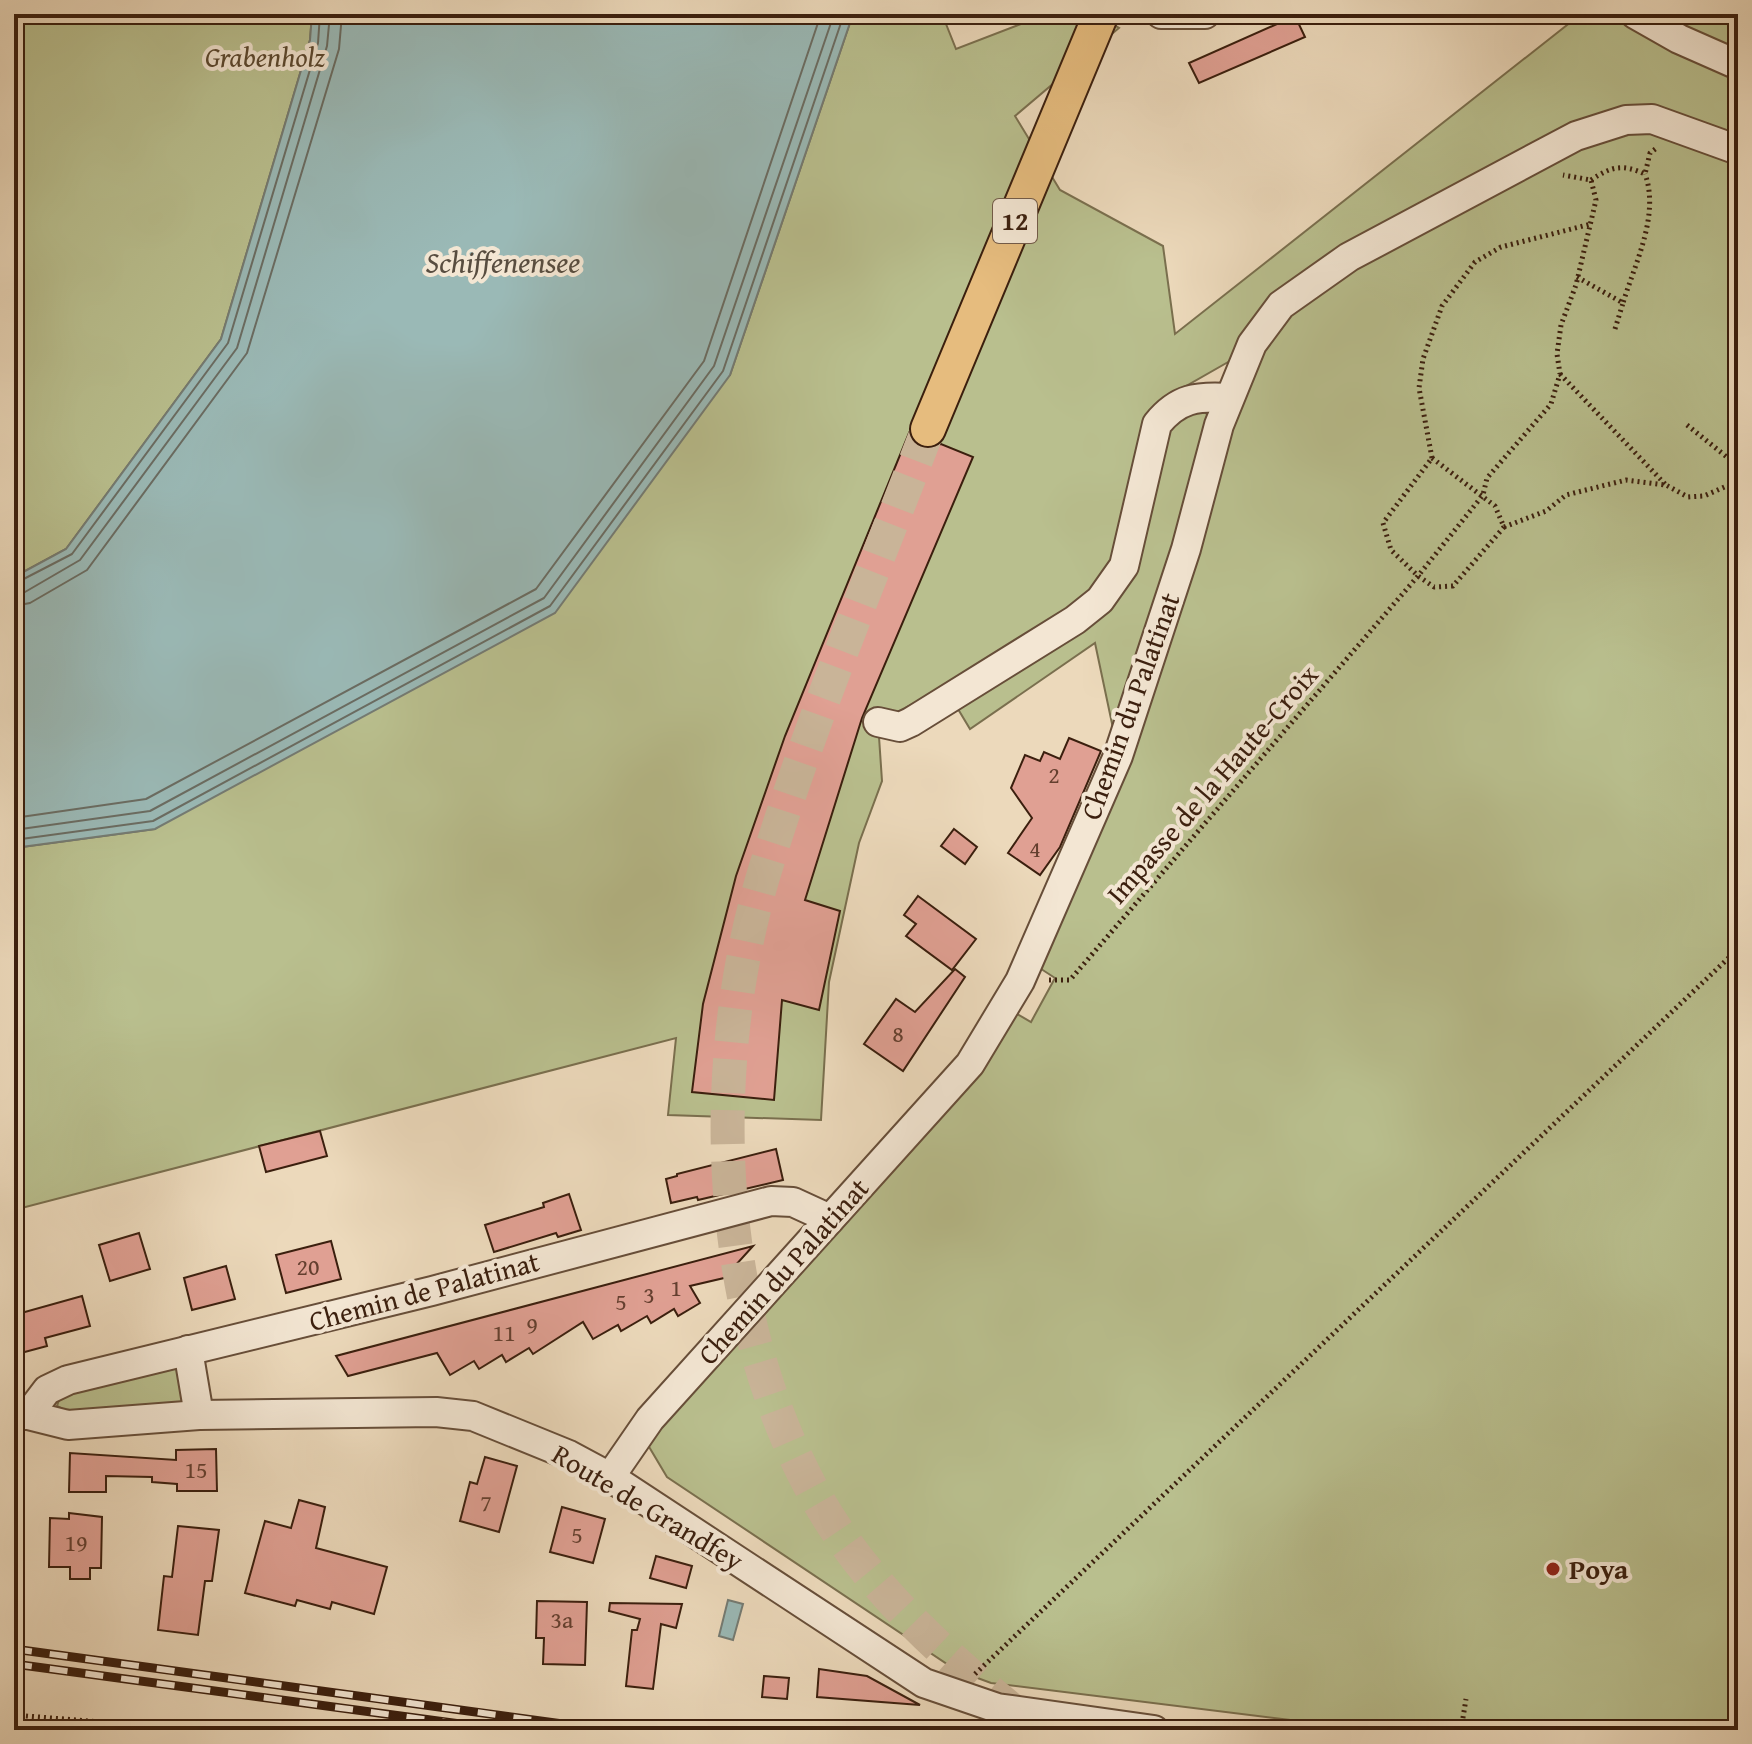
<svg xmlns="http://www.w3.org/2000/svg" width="1752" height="1744" font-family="'Gentium Book Plus',serif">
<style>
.green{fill:#b9bf8e;stroke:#7a6f4e;stroke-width:2}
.water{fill:#9ab9b6;stroke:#747b73;stroke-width:2}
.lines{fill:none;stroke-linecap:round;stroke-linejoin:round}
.shore{stroke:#6a6c62;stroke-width:2}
.building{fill:#e0a093;stroke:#3b1f0e;stroke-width:2}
.major-tunnel{stroke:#c9b498;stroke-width:34;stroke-dasharray:34 17;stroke-linecap:butt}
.minor-casing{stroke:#674e39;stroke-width:32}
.major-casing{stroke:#3b1f0e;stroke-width:38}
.path{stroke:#3b1f0e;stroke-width:5;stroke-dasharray:2 4;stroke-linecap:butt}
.minor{stroke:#f3e6d3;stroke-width:28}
.major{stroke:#e6bc7e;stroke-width:34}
.rail-casing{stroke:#3b1f0e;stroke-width:9}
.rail{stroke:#f3e6d3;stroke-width:6;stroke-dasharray:18;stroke-linecap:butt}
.poi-dot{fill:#8f2418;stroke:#f3e6d3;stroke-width:3}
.labels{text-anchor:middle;stroke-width:8;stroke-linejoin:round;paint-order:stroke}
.number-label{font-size:24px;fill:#643f2f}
.shield{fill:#f3e6d3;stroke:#725b49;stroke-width:2}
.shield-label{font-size:26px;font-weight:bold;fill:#3b1f0e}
.park-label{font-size:28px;font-style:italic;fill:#5a472e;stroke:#f3e6d3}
.street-label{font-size:28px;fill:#3b1f0e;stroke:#f3e6d3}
.poi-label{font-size:28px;font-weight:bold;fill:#3b1f0e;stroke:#f3e6d3;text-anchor:start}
.water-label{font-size:30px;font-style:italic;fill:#584d40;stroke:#f3e6d3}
</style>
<rect width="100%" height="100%" fill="#ecd9bb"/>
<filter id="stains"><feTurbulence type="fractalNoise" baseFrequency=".0025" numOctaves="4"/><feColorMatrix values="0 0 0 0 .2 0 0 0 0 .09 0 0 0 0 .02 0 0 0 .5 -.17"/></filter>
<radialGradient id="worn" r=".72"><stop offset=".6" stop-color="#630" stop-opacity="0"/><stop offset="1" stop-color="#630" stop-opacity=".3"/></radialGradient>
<!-- green -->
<g class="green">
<path d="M 14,14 L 312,14 L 310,40 L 221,339 L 66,549 L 14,577 Z"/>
<path d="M 853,14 L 942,14 L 956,49 L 1047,14 L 1096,14 L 1119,28 L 1015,116 L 1060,190 L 1163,246 L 1175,334 L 1581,14 L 1738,14 L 1738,1730 L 1372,1730 L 991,1683 L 956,1670 L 667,1477 L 645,1440 L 1012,1011 L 1031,1022 L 1055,978 L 1035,965 L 1132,750 L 1230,361 L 1167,397 L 1116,554 L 1095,588 L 1068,612 L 972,673 L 878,722 L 882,781 L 859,843 L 829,982 L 821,1120 L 668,1115 L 676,1038 L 14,1210 L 14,848 L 155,829 L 730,375 Z"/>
<path d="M 1187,410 L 1204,410 L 1211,421 L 1114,733 L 1095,643 L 970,729 L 955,704 L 1105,604 L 1167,429 Z"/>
<path d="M 177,1363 L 186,1407 L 68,1412 L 57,1406 L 61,1394 Z"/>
<path d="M 14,1721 L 121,1730 L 14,1730 Z"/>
</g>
<!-- water -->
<g class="water">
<path d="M 312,14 L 853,14 L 730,375 L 555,613 L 155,829 L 14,848 L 14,577 L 66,549 L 221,339 L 310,40 Z"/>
<path d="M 728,1600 L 743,1604 L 733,1640 L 719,1636 Z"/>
</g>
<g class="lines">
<!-- shore -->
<g class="shore">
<path d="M 14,584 L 72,554 L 228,343 L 318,43 L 320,14"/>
<path d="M 14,594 L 25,592 L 80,560 L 237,348 L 327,46 L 330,14"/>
<path d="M 14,606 L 30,603 L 87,570 L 247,353 L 339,49 L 342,14"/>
<path d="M 14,818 L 146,799 L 536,589 L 704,361 L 821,14"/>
<path d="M 14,830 L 150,811 L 544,598 L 714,366 L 834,14"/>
<path d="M 14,840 L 153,821 L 550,606 L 723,371 L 844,14"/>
</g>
</g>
<!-- building -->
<g class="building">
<path d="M 1295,16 L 1305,37 L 1199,83 L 1189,63 Z"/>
<path d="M 909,433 L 921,448 L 941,444 L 973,457 L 862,718 L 805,900 L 840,911 L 819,1010 L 782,1000 L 774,1100 L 692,1092 L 703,1004 L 736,876 L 785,736 Z"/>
<path d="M 1069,738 L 1101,751 L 1060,847 L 1040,875 L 1008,853 L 1032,818 L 1011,788 L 1025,755 L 1040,761 L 1044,752 L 1060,759 Z"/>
<path d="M 954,829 L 977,847 L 965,864 L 941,846 Z"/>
<path d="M 918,896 L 976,939 L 952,970 L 906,936 L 916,924 L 904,915 Z"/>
<path d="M 955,969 L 965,977 L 903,1071 L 864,1044 L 896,999 L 915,1012 Z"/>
<path d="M 320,1131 L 327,1156 L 266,1172 L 259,1146 Z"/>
<path d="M 776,1149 L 783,1180 L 698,1200 L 697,1197 L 671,1203 L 666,1179 L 677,1176 L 677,1174 Z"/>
<path d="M 569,1194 L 581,1230 L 558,1237 L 556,1233 L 494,1252 L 485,1225 L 544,1207 L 543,1203 Z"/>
<path d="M 139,1233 L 150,1269 L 110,1281 L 99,1245 Z"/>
<path d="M 331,1241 L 341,1279 L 286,1293 L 276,1255 Z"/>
<path d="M 753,1246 L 724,1278 L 690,1286 L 700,1303 L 678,1316 L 674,1309 L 651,1323 L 647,1316 L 621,1331 L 618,1325 L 593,1339 L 583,1322 L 533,1354 L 529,1348 L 506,1362 L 502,1355 L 479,1369 L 474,1361 L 450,1375 L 437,1353 L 348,1376 L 336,1356 Z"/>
<path d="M 226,1266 L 235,1299 L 192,1310 L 184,1278 Z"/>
<path d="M 82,1296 L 90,1326 L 45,1338 L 47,1346 L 21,1353 L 20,1347 L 14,1349 L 14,1315 Z"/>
<path d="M 216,1449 L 217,1491 L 177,1491 L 177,1484 L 152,1482 L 152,1477 L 106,1476 L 106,1492 L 69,1492 L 70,1453 L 176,1460 L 176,1450 Z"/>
<path d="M 485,1457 L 517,1466 L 499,1532 L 460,1521 L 470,1482 L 477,1484 Z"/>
<path d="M 299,1500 L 325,1507 L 316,1548 L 387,1567 L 374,1614 L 332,1602 L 330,1609 L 297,1600 L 295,1606 L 245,1593 L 265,1521 L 291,1528 Z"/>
<path d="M 562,1507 L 605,1519 L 593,1563 L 550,1552 Z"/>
<path d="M 69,1513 L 102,1517 L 101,1568 L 90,1568 L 90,1579 L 70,1579 L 70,1567 L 49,1567 L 50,1518 L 69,1519 Z"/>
<path d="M 178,1526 L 219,1530 L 212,1581 L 205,1581 L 198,1635 L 158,1630 L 164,1576 L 172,1577 Z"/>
<path d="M 656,1556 L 692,1566 L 686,1588 L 650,1578 Z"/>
<path d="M 537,1601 L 587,1602 L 585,1665 L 543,1664 L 544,1638 L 536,1638 Z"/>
<path d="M 610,1603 L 682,1604 L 676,1628 L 661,1624 L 653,1689 L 626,1686 L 632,1630 L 637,1630 L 640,1619 L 609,1611 Z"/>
<path d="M 819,1669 L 867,1676 L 920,1705 L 817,1697 Z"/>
<path d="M 764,1676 L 789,1678 L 787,1699 L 762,1697 Z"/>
</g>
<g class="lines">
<!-- major-tunnel -->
<path class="major-tunnel" d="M 928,429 C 872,575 811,720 765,870 C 705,1067 714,1312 815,1495 C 868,1590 953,1664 1037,1730"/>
<!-- minor casing -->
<g class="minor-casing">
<g id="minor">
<path d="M 1161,14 L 1205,14"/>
<path d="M 1635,14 L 1679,39 L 1738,65"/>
<path d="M 878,722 L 900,727 L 911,722 L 1075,620 L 1100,600 L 1124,566 L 1157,424 C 1178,398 1197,396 1229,398"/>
<path d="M 188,1350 L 199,1415"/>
<path d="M 14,1415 L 28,1415 L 68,1425 L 199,1415 L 436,1412 L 473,1416 L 569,1455 L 610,1477 L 924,1683 L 997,1708 L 1154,1730"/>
<path d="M 28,1415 L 47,1390 L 68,1380 L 432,1291 L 771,1201 L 793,1202 L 830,1219"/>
<path d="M 610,1477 L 650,1419 L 970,1064 L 1020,981 L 1118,756 L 1186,549 L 1219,425 L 1252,344 L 1281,305 L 1349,257 L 1576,136 L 1626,120 L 1652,119 L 1738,150"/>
</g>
</g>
<!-- major casing -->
<g class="major-casing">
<path id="major" d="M 928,429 L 1101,14"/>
</g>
<!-- path -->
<g class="path">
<path d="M 1591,180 C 1612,166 1622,164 1645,174 L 1650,153 L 1658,147"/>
<path d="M 1577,277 L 1623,303 C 1635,263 1660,215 1645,174"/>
<path d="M 1615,329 L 1623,303"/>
<path d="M 1560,374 L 1665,484"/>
<path d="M 1687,425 L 1738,466"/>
<path d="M 1432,458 L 1495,506 L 1504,527 L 1453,586 L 1434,587 L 1418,576 L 1391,550 L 1383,523 Z"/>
<path d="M 1432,458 L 1419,388 L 1423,359 L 1442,306 L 1475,262 L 1501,247 L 1591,224"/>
<path d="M 1504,527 L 1546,511 L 1566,495 L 1626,480 L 1666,485 L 1688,497 L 1704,496 L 1738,481"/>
<path d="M 1049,980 L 1070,980 L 1418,576 L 1483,495 L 1487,478 L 1551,404 L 1560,374 L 1557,354 L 1561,325 L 1576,285 L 1596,200 L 1591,180 L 1563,175"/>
<path d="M 975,1674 L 1738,949"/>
<path d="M 14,1715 L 200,1730"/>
<path d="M 1461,1730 L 1466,1699"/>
</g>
<!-- minor -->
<use href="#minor" class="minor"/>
<!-- major -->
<use href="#major" class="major"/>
<!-- rail casing -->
<g class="rail-casing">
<g id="rail">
<path d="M 14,1649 L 607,1730"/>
<path d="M 14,1664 L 505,1730"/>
</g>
</g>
<!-- rail -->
<use href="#rail" class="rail"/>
</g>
<!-- markers -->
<circle class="poi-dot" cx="1553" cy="1569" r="8"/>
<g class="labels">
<!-- number labels -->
<g class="number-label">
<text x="1054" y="783">2</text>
<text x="1035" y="857">4</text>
<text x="898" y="1042">8</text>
<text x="308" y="1275">20</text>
<text x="676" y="1296">1</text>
<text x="649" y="1303">3</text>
<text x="621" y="1310">5</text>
<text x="532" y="1333">9</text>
<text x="504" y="1341">11</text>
<text x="196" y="1478">15</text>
<text x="486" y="1511">7</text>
<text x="577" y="1543">5</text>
<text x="76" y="1551">19</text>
<text x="562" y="1628">3a</text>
</g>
<!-- shield labels -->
<rect class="shield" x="993" y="199" width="44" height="44" rx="6"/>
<g class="shield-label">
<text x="1015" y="230">12</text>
</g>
<!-- park labels -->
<g class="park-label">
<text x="265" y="67">Grabenholz</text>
</g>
<!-- street labels -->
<g class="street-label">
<text transform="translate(1130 706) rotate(-70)" y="10">Chemin du Palatinat</text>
<text transform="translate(1212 784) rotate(-49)" y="10">Impasse de la Haute-Croix</text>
<text transform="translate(783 1271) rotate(-48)" y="10">Chemin du Palatinat</text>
<text transform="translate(424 1291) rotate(-15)" y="10">Chemin de Palatinat</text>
<text transform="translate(648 1507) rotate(31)" y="10">Route de Grandfey</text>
</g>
<!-- poi labels -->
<g class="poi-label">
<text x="1569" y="1579">Poya</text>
</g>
<!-- water labels -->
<g class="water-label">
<text x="503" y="273">Schiffenensee</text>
</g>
</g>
<!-- margin -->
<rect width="1752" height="1744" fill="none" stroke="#ecd9bb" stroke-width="48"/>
<rect x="16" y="16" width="1720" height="1712" fill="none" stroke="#3b1f0e" stroke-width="4"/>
<rect x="24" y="24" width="1704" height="1696" fill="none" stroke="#3b1f0e" stroke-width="2"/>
<rect width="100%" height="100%" filter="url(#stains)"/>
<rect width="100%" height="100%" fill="url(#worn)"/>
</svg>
